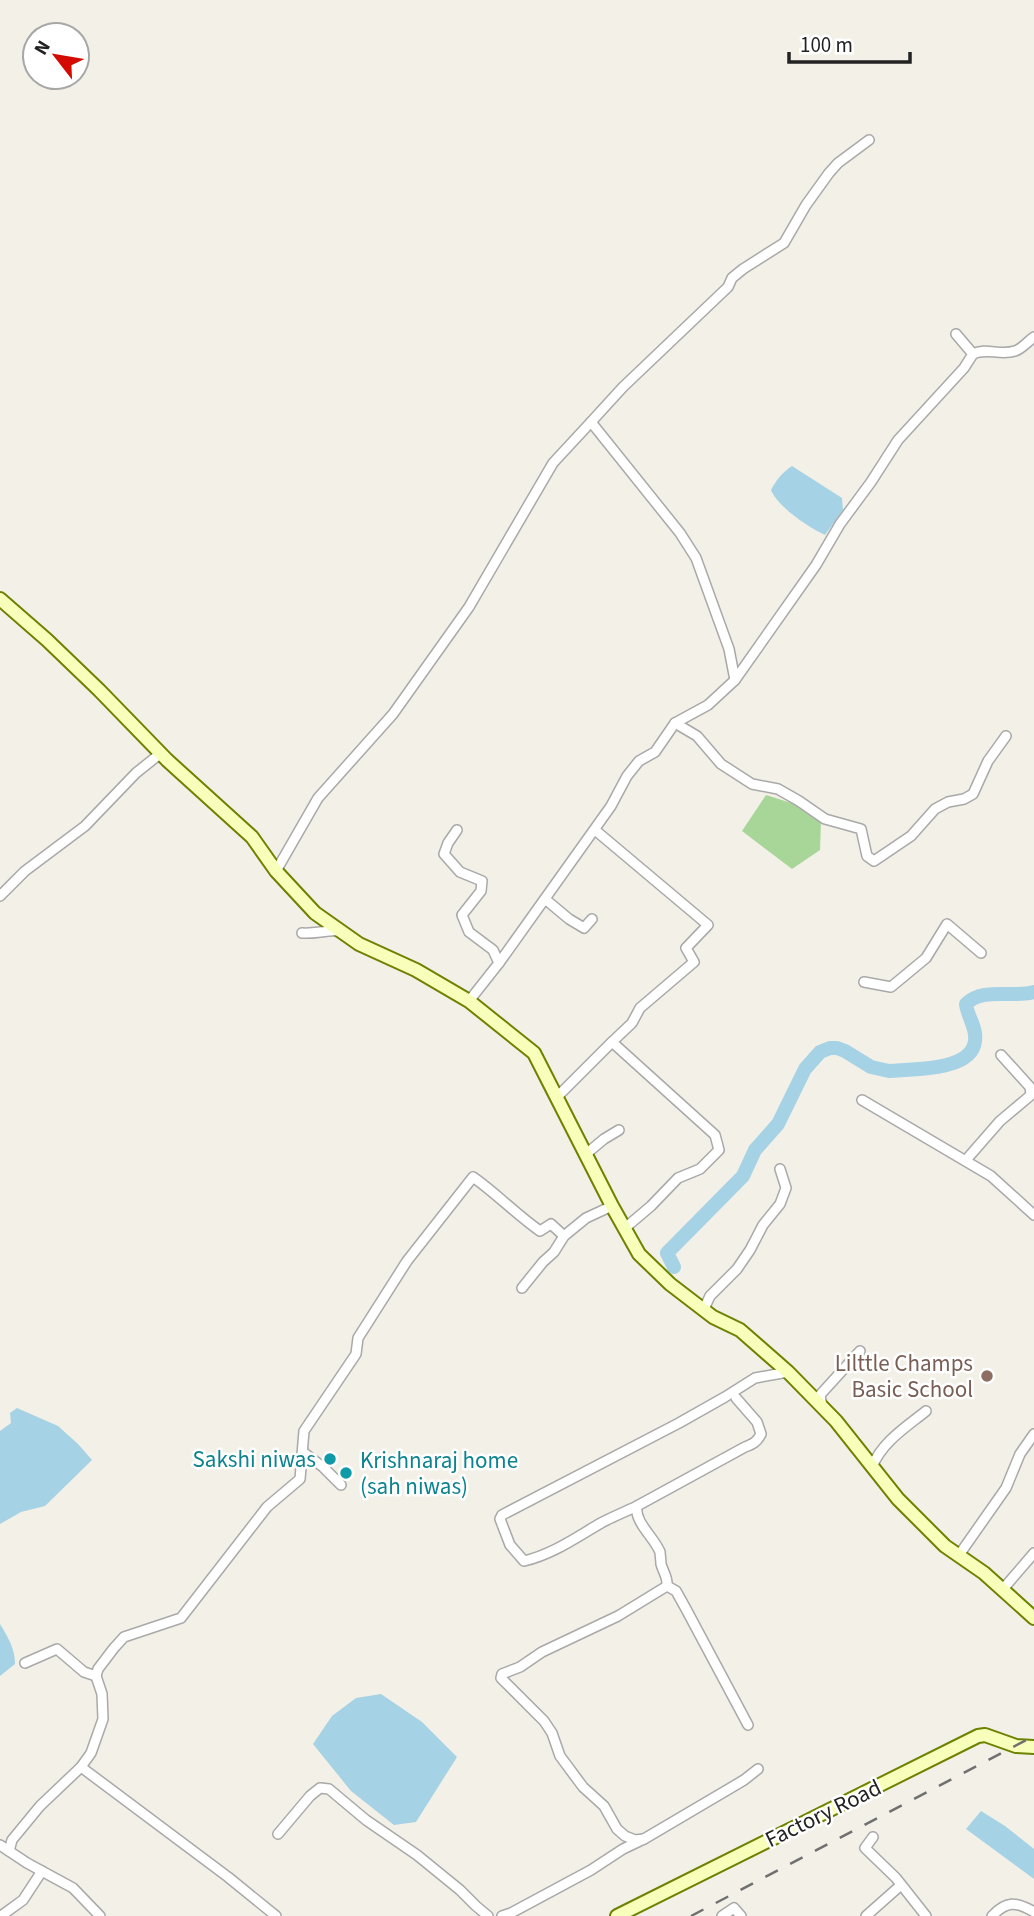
<svg xmlns="http://www.w3.org/2000/svg" width="1034" height="1916" font-family="'Source Sans 3',sans-serif">
<style>
.forest{fill:#a8d699}
.water{fill:#a5d2e4}
.lines{fill:none;stroke-linecap:round;stroke-linejoin:round}
.river{stroke:#a5d2e4;stroke-width:14}
.street-casing{stroke:#a9a9a9;stroke-width:12}
.secondary-casing{stroke:#6d8200;stroke-width:16}
.street{stroke:#fff;stroke-width:9}
.secondary{stroke:#f8ffba;stroke-width:12}
.rail{stroke:#707070;stroke-width:2.5;stroke-dasharray:14 14;stroke-linecap:butt}
.education-dot{fill:#8d6e63;stroke:#fff;stroke-width:2.5}
.culture-dot{fill:#0f9aa8;stroke:#fff;stroke-width:2.5}
.labels{text-anchor:middle;stroke-width:5;stroke-linejoin:round;paint-order:stroke}
.education-label{font-size:23px;fill:#785e54;stroke:#fff;text-anchor:end}
.culture-label{font-size:23px;fill:#0d838f;stroke:#fff;text-anchor:end}
.street-label{font-size:23px;fill:#222;stroke:#fff}
</style>
<rect width="100%" height="100%" fill="#f3f0e8"/>
<!-- forest -->
<path class="forest" d="M 766,795 L 807,808 L 821,821 L 820,850 L 792,869 L 742,831 Z"/>
<!-- water -->
<g class="water">
<path d="M 792,466 L 842,498 L 843,510 L 825,535 C 808,527 778,507 771,490 C 776,480 783,472 792,466 Z"/>
<path d="M 17,1408 L 58,1426 L 78,1444 L 92,1460 L 45,1506 L 21,1512 L 0,1524 L 0,1431 L 11,1423 L 10,1413 Z"/>
<path d="M 0,1624 C 8,1637 15,1649 15,1664 L 0,1676 Z"/>
<path d="M 381,1694 L 422,1722 L 457,1757 L 416,1822 L 394,1825 L 351,1791 L 313,1744 L 332,1716 L 356,1698 Z"/>
<path d="M 981,1811 L 1005,1826 L 1034,1849 L 1034,1879 L 966,1829 Z"/>
</g>
<g class="lines">
<!-- river -->
<path class="river" d="M 674,1267 L 667,1253 L 743,1176 L 755,1150 L 778,1124 L 805,1069 L 820,1052 L 830,1048 L 837,1048 L 845,1051 L 871,1067 L 889,1071 C 913,1069 972,1071 975,1041 C 977,1027 967,1016 966,1004 C 983,987 1012,998 1034,992"/>
<!-- street casing -->
<g class="street-casing">
<g id="street">
<path d="M 973,354 C 986,347 1000,356 1015,351 C 1022,349 1028,341 1034,337"/>
<path d="M 735,680 L 729,649 L 696,558 L 680,533 L 591,422 L 623,387 L 728,287 L 732,278 L 743,269 L 784,243 L 806,205 L 829,173 L 838,163 L 869,140"/>
<path d="M 675,723 L 697,736 L 721,764 L 752,784 L 778,789 L 799,801 L 825,819 L 861,829 L 867,856 L 874,861 L 911,836 L 935,809 L 948,802 L 964,799 L 973,794 L 988,761 L 1006,736"/>
<path d="M 457,830 L 448,843 L 444,854 L 460,872 L 482,881 L 481,891 L 462,915 L 469,932 L 493,950 L 499,963"/>
<path d="M 595,830 L 708,925 L 686,948 L 694,962 L 640,1008 L 632,1023 L 612,1042"/>
<path d="M 276,871 L 318,798 L 393,714 L 469,607 L 553,463 L 591,422"/>
<path d="M 0,896 L 25,871 L 85,826 L 136,773 L 161,753"/>
<path d="M 545,899 L 569,919 L 584,928 L 592,919"/>
<path d="M 302,933 C 315,934 326,930 339,931"/>
<path d="M 864,982 L 891,987 L 926,958 L 947,924 L 981,953"/>
<path d="M 469,1001 L 499,963 L 611,806 L 627,776 L 639,761 L 655,752 L 675,723 L 708,705 L 735,680 L 816,565 L 840,524 L 871,482 L 898,440 L 964,368 L 973,354 L 956,334"/>
<path d="M 558,1096 L 612,1042 L 715,1135 L 719,1150 L 700,1169 L 678,1178 L 651,1206 L 625,1228"/>
<path d="M 862,1100 L 991,1176 L 1034,1215"/>
<path d="M 586,1154 L 604,1139 L 619,1130"/>
<path d="M 966,1160 L 1000,1121 L 1031,1095 L 1030,1087 L 1001,1055"/>
<path d="M 522,1288 L 543,1262 L 554,1252 L 564,1236 L 586,1218 L 612,1206"/>
<path d="M 704,1309 L 710,1296 L 737,1269 L 750,1250 L 763,1225 L 780,1204 L 786,1188 L 780,1169"/>
<path d="M 822,1406 L 820,1395 L 860,1351"/>
<path d="M 303,1452 L 323,1467 L 341,1485"/>
<path d="M 872,1467 C 882,1442 905,1428 926,1411"/>
<path d="M 637,1506 C 625,1512 612,1517 601,1523 C 575,1538 553,1554 524,1561 L 510,1545 L 500,1519 L 502,1515 L 679,1423 L 725,1397 L 755,1378 L 788,1372"/>
<path d="M 959,1555 L 1006,1488 L 1020,1454 L 1034,1434"/>
<path d="M 667,1586 C 668,1577 663,1572 661,1564 C 661,1562 660,1553 660,1552 C 654,1537 634,1522 637,1506 L 745,1447 C 753,1444 757,1442 761,1434 L 757,1422 L 736,1398"/>
<path d="M 1003,1589 L 1034,1553"/>
<path d="M 25,1663 L 57,1649 L 84,1672 L 96,1676 L 98,1669 L 114,1648 L 124,1637 L 181,1618 L 267,1507 L 300,1479 L 304,1431 L 356,1354 L 358,1338 L 407,1261 L 473,1177 C 497,1194 517,1215 540,1231 L 551,1224 L 564,1236"/>
<path d="M 81,1767 L 228,1877 L 276,1916"/>
<path d="M 278,1834 L 310,1796 L 320,1788 L 329,1789 L 366,1820 L 417,1855 L 460,1890 L 476,1906 L 488,1916"/>
<path d="M 873,1837 L 865,1848 L 896,1878 L 926,1916"/>
<path d="M 644,1839 L 635,1840 L 625,1836 L 617,1829 L 604,1806 L 583,1787 L 560,1756 L 552,1733 L 544,1721 L 501,1678 L 502,1674 L 520,1667 L 542,1652 L 618,1616 L 667,1586 L 676,1591 L 686,1609 L 748,1725"/>
<path d="M 0,1845 L 27,1863 L 73,1888 L 100,1916"/>
<path d="M 9,1851 L 12,1840 L 40,1806 L 81,1767 L 91,1753 L 103,1719 L 102,1694 L 96,1676"/>
<path d="M 1,1916 L 23,1900 L 42,1871"/>
<path d="M 502,1916 L 511,1913 L 591,1870 L 623,1849 L 644,1839 L 744,1780 L 758,1769"/>
<path d="M 722,1916 L 734,1908 L 741,1916"/>
<path d="M 866,1916 L 901,1885"/>
<path d="M 992,1916 C 1006,1901 1016,1901 1034,1912"/>
</g>
</g>
<!-- secondary casing -->
<g class="secondary-casing">
<g id="secondary">
<path d="M 0,599 L 47,640 L 99,690 L 167,760 L 252,837 L 276,871 L 315,913 L 359,944 L 416,970 L 469,1001 L 534,1053 L 612,1206 L 639,1254 L 670,1284 L 713,1317 L 740,1330 L 788,1372 L 836,1421 L 898,1499 L 945,1546 L 984,1573 L 1034,1618"/>
<path d="M 617,1916 L 978,1736 L 985,1735 L 1016,1746 L 1034,1747"/>
</g>
</g>
<!-- street -->
<use href="#street" class="street"/>
<!-- secondary -->
<use href="#secondary" class="secondary"/>
<!-- rail -->
<path class="rail" d="M 691,1916 L 1034,1736"/>
</g>
<!-- markers -->
<circle class="education-dot" cx="987" cy="1376" r="7"/>
<g class="culture-dot">
<circle cx="330" cy="1459" r="7"/>
<circle cx="346" cy="1473" r="7"/>
</g>
<g class="labels">
<!-- education labels -->
<g class="education-label">
<text x="973" y="1371">Lilttle Champs<tspan x="973" dy="26">Basic School</tspan></text>
</g>
<!-- culture labels -->
<g class="culture-label">
<text x="316" y="1467">Sakshi niwas</text>
<text x="360" y="1468" text-anchor="start">Krishnaraj home<tspan x="360" dy="26">(sah niwas)</tspan></text>
</g>
<!-- street labels -->
<g class="street-label">
<text transform="translate(823 1813) rotate(-26)" y="8">Factory Road</text>
</g>
</g>
<!-- north arrow -->
<g transform="translate(56 56) rotate(301)"><circle r="33" fill="#ffffff" stroke="#a7a7a7" stroke-width="2"/>
<path d="M0-5L12 26L0 18L-12 26Z" fill="#d40b00"/>
<text y="-10" font-size="19" font-weight="bold" text-anchor="middle" fill="#222222">N</text>
</g>
<!-- scale -->
<path d="M789 52v10h121v-10" fill="none" stroke="#222222" stroke-width="3.5"/>
<text x="800" y="52" font-size="21" fill="#222222" stroke="#ffffff" stroke-width="5" paint-order="stroke">100 m</text>
</svg>
